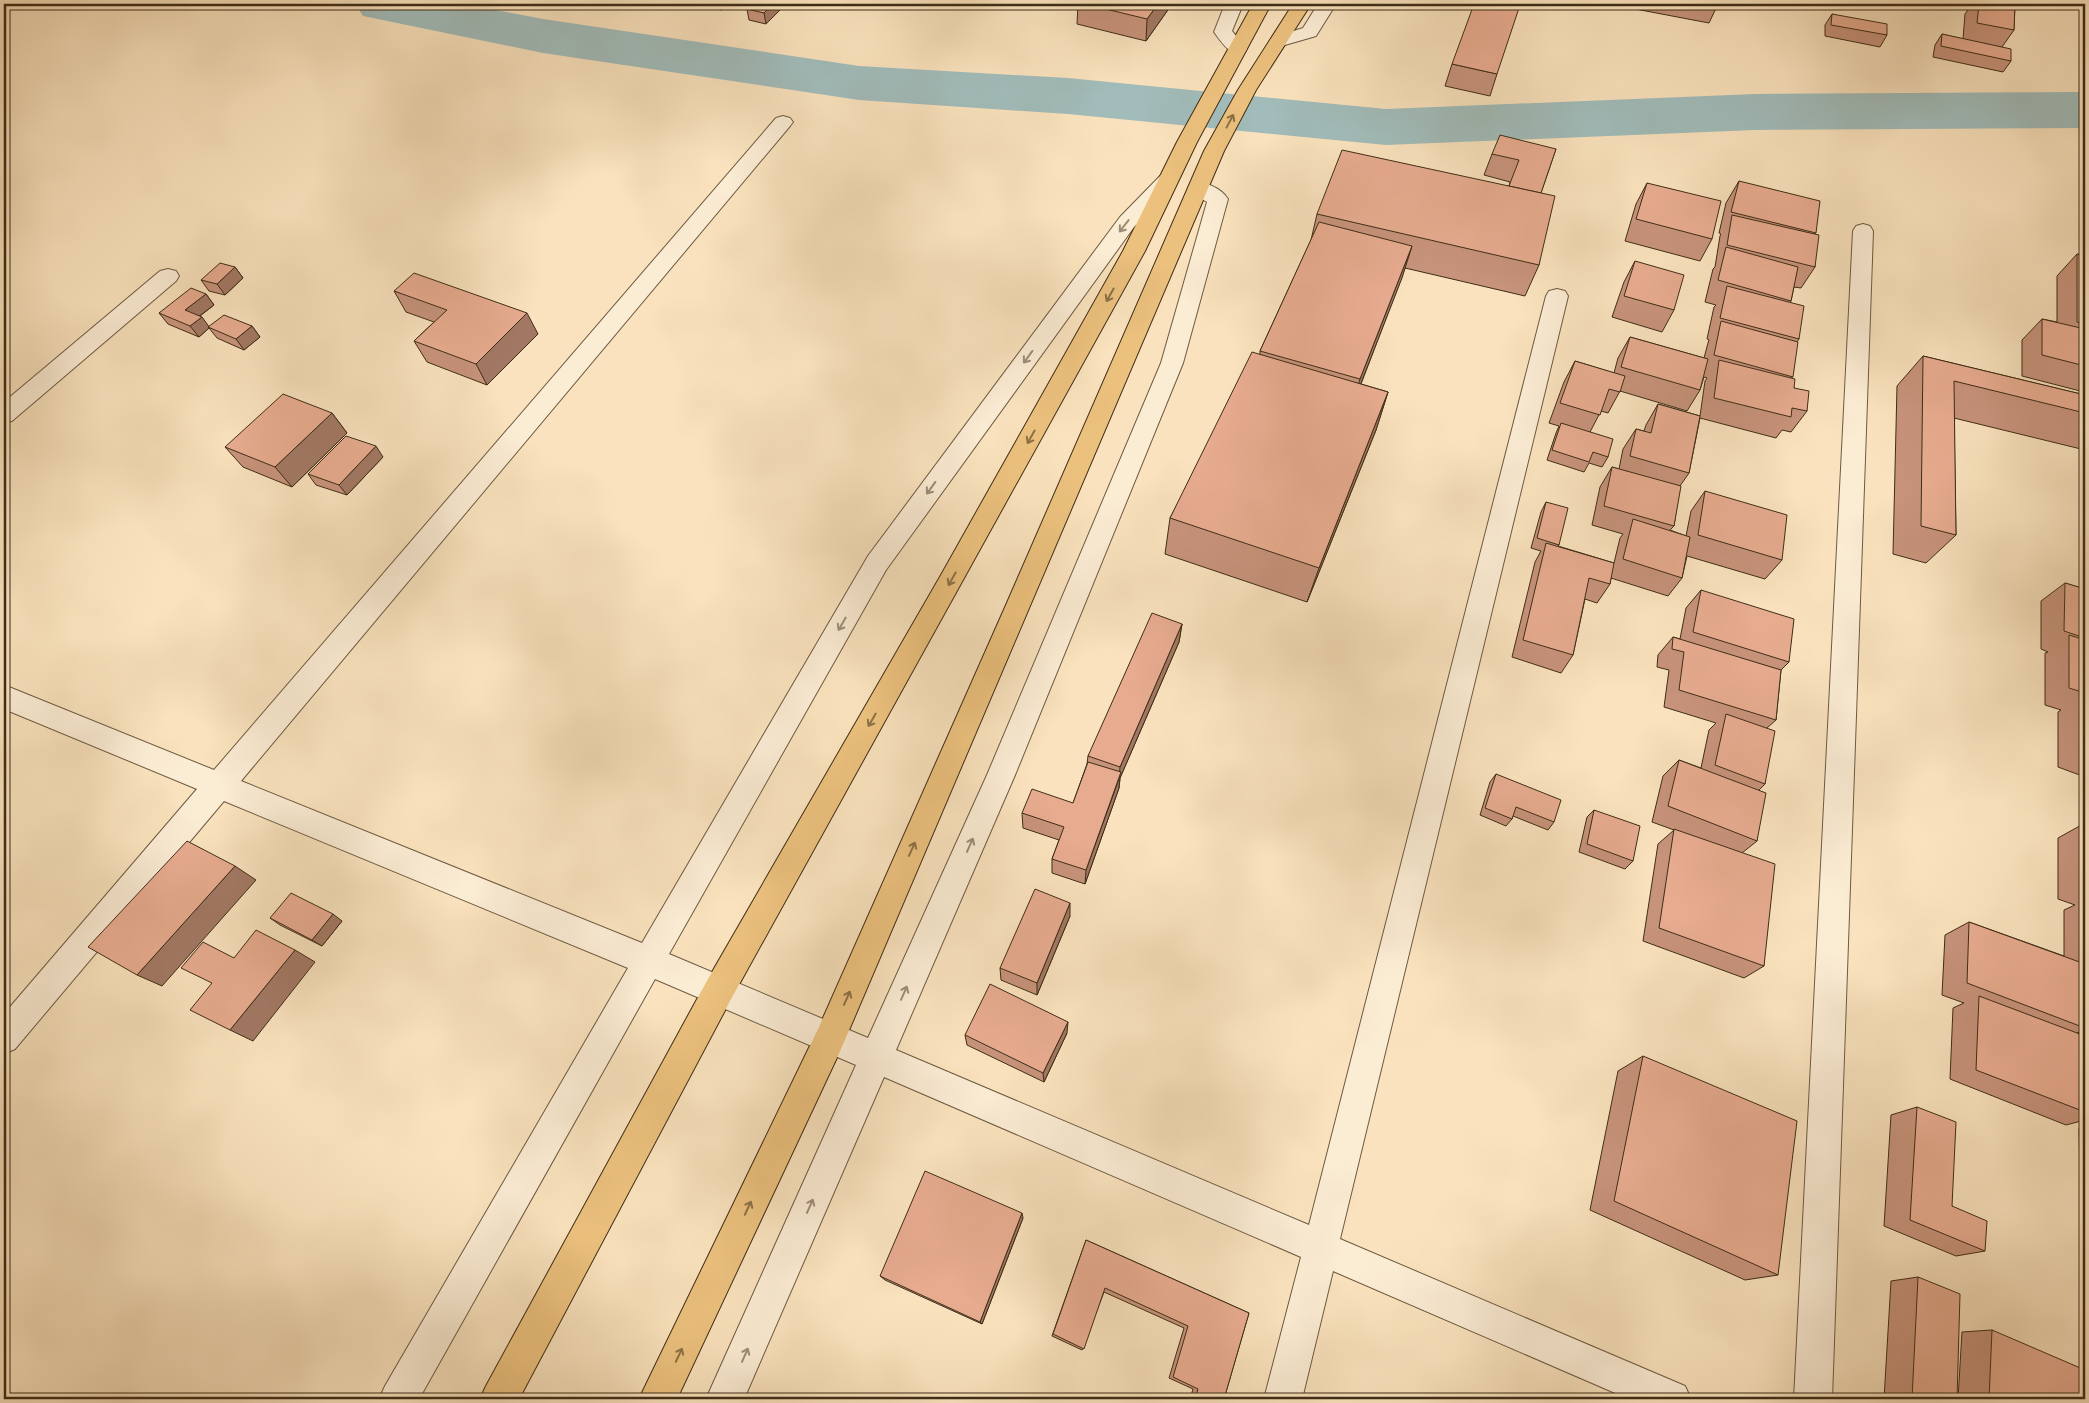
<svg xmlns="http://www.w3.org/2000/svg" width="2089" height="1403" font-family="'IM FELL Double Pica',serif">
<style>
.lines{fill:none;stroke-linecap:round;stroke-linejoin:round}
.river{fill:#a1bcba;fill-rule:evenodd}
.street-casing{stroke:#6d5a40;stroke-width:2}
.primary-casing{stroke:#3e2d17;stroke-width:2}
.street{fill:#fbecd4;fill-rule:evenodd}
.primary{fill:#ecc17e;fill-rule:evenodd}
.wall{fill:#c7937b;stroke:#3e2d17}
.shaded-wall{fill:#a27864;stroke:#3e2d17}
.building{fill:#e7ab8f;stroke:#3e2d17}
.oneway{stroke:#8c7045}
.oneway2{stroke:#9c8c76}
</style>
<rect width="100%" height="100%" fill="#f9e2bd"/>
<filter id="stains"><feTurbulence type="fractalNoise" baseFrequency=".004" numOctaves="4"/><feColorMatrix values="0 0 0 0 .2 0 0 0 0 .09 0 0 0 0 .02 0 0 0 .5 -.17"/></filter>
<radialGradient id="worn" r=".72"><stop offset=".6" stop-color="#630" stop-opacity="0"/><stop offset="1" stop-color="#630" stop-opacity=".3"/></radialGradient>
<g class="lines">
<!-- river -->
<path class="river" d="M 355,4 L 464,4 L 543,19 L 859,66 L 1068,78 L 1386,109 L 1755,94 L 2085,92 L 2085,128 L 1755,130 L 1386,145 L 1068,114 L 859,100 L 543,53 L 363,16 Z"/>
<!-- street casing -->
<g class="street-casing">
<g id="street">
<path d="M 1225,4 L 1243,4 L 1232,31 L 1247,49 L 1244,53 C 1230,56 1222,43 1214,32 Z"/>
<path d="M 1318,4 L 1336,4 L 1316,36 L 1278,47 L 1272,46 L 1269,42 L 1272,38 L 1303,28 Z"/>
<path d="M 783,116 L 790,118 L 793,122 L 790,126 L 241,781 L 642,943 L 868,556 L 1120,217 L 1162,174 L 1169,172 L 1176,174 L 1179,178 L 1176,182 L 1134,227 L 886,570 L 669,954 L 868,1038 L 987,775 L 1161,363 L 1207,202 L 1191,193 L 1188,188 L 1191,183 C 1203,180 1221,188 1228,199 L 1183,363 L 1015,775 L 896,1050 L 1309,1225 L 1546,296 L 1549,291 L 1557,289 L 1565,291 L 1568,296 L 1340,1239 L 1685,1386 L 1691,1399 L 1629,1399 L 1333,1271 L 1302,1399 L 1264,1399 L 1301,1257 L 884,1077 L 744,1399 L 706,1399 L 856,1065 L 655,979 L 419,1399 L 379,1399 L 385,1386 L 628,968 L 224,801 L 15,1049 L 4,1054 L 4,1014 L 197,789 L 4,709 L 4,685 L 214,770 L 776,118 Z"/>
<path d="M 1863,224 L 1870,226 L 1873,231 L 1832,1399 L 1794,1399 L 1853,231 L 1856,226 Z"/>
<path d="M 168,269 L 176,271 L 179,276 L 176,281 L 12,421 L 4,423 L 4,402 L 160,271 Z"/>
</g>
</g>
<!-- primary casing -->
<g class="primary-casing">
<g id="primary">
<path d="M 1253,4 L 1271,4 L 1197,142 L 1145,251 L 730,1001 L 519,1399 L 480,1399 L 486,1386 L 708,979 L 941,575 L 1123,251 L 1177,142 Z"/>
<path d="M 1293,4 L 1311,4 L 1256,90 L 1224,151 L 841,1049 L 677,1399 L 639,1399 L 819,1027 L 1006,605 L 1204,151 L 1238,90 Z"/>
</g>
</g>
<!-- street -->
<use href="#street" class="street"/>
<!-- primary -->
<use href="#primary" class="primary"/>
</g>
<!-- wall -->
<g class="wall">
<path d="M 695,4 L 728,4 L 721,10 Z"/>
<path d="M 786,4 L 766,24 L 749,20 L 747,9 Z"/>
<path d="M 1078,4 L 1172,4 L 1146,41 L 1077,24 Z"/>
<path d="M 1609,4 L 1718,4 L 1709,23 Z"/>
<path d="M 1972,4 L 2015,4 L 2014,30 L 2002,47 L 2011,61 L 2003,72 L 1933,57 L 1935,45 L 1942,34 L 1963,39 L 1965,14 Z"/>
<path d="M 1832,14 L 1887,35 L 1880,47 L 1825,36 L 1825,25 Z"/>
<path d="M 1452,64 L 1497,74 L 1490,96 L 1445,86 Z"/>
<path d="M 1556,149 L 1541,193 L 1539,265 L 1525,296 L 1405,268 L 1361,384 L 1388,392 L 1376,430 L 1307,602 L 1165,554 L 1170,518 L 1260,354 L 1260,351 L 1311,240 L 1317,214 L 1509,186 L 1510,182 L 1484,175 L 1492,154 Z"/>
<path d="M 1739,181 L 1816,233 L 1814,234 L 1815,267 L 1801,288 L 1794,287 L 1791,301 L 1790,303 L 1799,339 L 1797,342 L 1792,378 L 1794,388 L 1807,411 L 1791,432 L 1782,430 L 1776,438 L 1700,418 L 1689,473 L 1680,486 L 1674,526 L 1670,530 L 1686,536 L 1691,511 L 1705,491 L 1782,560 L 1765,579 L 1687,556 L 1682,578 L 1668,596 L 1611,578 L 1610,584 L 1597,603 L 1585,599 L 1573,655 L 1561,673 L 1512,657 L 1535,562 L 1541,551 L 1531,548 L 1541,512 L 1546,502 L 1559,545 L 1558,546 L 1614,563 L 1620,538 L 1623,534 L 1592,525 L 1600,487 L 1612,467 L 1619,469 L 1623,449 L 1636,429 L 1644,431 L 1646,425 L 1658,404 L 1700,416 L 1705,381 L 1707,378 L 1704,377 L 1700,390 L 1687,411 L 1620,391 L 1608,413 L 1601,411 L 1590,432 L 1608,457 L 1602,467 L 1589,463 L 1584,472 L 1547,460 L 1556,433 L 1559,426 L 1549,423 L 1564,382 L 1575,361 L 1614,373 L 1618,358 L 1630,337 L 1704,358 L 1708,343 L 1709,340 L 1707,339 L 1714,307 L 1716,305 L 1705,302 L 1713,269 L 1715,267 L 1720,236 L 1721,234 L 1719,233 L 1726,203 Z"/>
<path d="M 1647,183 L 1712,239 L 1700,261 L 1625,241 L 1636,204 Z"/>
<path d="M 2077,254 L 2085,256 L 2085,450 L 1954,418 L 1956,535 L 1926,563 L 1893,554 L 1897,386 L 1923,356 L 2085,395 L 2084,392 L 2022,376 L 2022,340 L 2042,319 L 2057,322 L 2057,276 Z"/>
<path d="M 1635,261 L 1674,310 L 1662,332 L 1612,317 L 1624,282 Z"/>
<path d="M 235,267 L 243,278 L 225,295 L 209,291 L 201,280 Z"/>
<path d="M 394,291 L 538,334 L 487,385 L 427,362 L 414,341 L 434,322 L 406,312 Z"/>
<path d="M 206,294 L 214,305 L 200,316 L 209,327 L 252,326 L 260,337 L 244,350 L 217,338 L 209,328 L 199,337 L 168,324 L 159,313 Z"/>
<path d="M 332,413 L 347,433 L 292,487 L 243,467 L 225,447 Z"/>
<path d="M 383,457 L 347,495 L 316,485 L 308,474 Z"/>
<path d="M 2065,583 L 2085,589 L 2085,777 L 2058,767 L 2058,712 L 2061,710 L 2045,705 L 2045,653 L 2048,652 L 2041,649 L 2041,601 Z"/>
<path d="M 1701,590 L 1789,662 L 1781,670 L 1776,720 L 1767,728 L 1765,784 L 1759,790 L 1757,841 L 1742,853 L 1764,966 L 1744,978 L 1643,941 L 1658,844 L 1674,830 L 1652,822 L 1663,776 L 1679,760 L 1701,768 L 1709,730 L 1716,723 L 1664,707 L 1669,670 L 1657,667 L 1658,655 L 1673,637 L 1680,639 L 1686,608 Z"/>
<path d="M 1182,624 L 1179,642 L 1120,778 L 1119,788 L 1085,884 L 1052,873 L 1052,859 L 1059,840 L 1023,828 L 1022,813 L 1073,803 L 1087,764 L 1088,756 Z"/>
<path d="M 1496,774 L 1554,822 L 1548,830 L 1513,816 L 1512,819 L 1506,826 L 1480,815 L 1490,782 Z"/>
<path d="M 1594,810 L 1633,861 L 1625,869 L 1579,852 L 1587,817 Z"/>
<path d="M 2085,823 L 2085,1030 L 2077,1033 L 2085,1036 L 2085,1120 L 2066,1125 L 1950,1079 L 1953,1008 L 1964,1003 L 1942,995 L 1945,935 L 1969,922 L 2064,956 L 2064,910 L 2075,905 L 2058,899 L 2058,838 Z"/>
<path d="M 1070,916 L 1037,995 L 1001,980 L 1000,968 Z"/>
<path d="M 270,918 L 342,921 L 322,946 L 280,925 Z"/>
<path d="M 1067,1033 L 1044,1082 L 967,1045 L 965,1035 Z"/>
<path d="M 1643,1056 L 1778,1275 L 1745,1280 L 1590,1210 L 1618,1071 Z"/>
<path d="M 1917,1107 L 1952,1206 L 1985,1251 L 1956,1256 L 1884,1226 L 1891,1115 Z"/>
<path d="M 2085,1126 L 2085,1183 L 2080,1181 L 2079,1128 Z"/>
<path d="M 1023,1218 L 982,1324 L 885,1280 L 880,1276 Z"/>
<path d="M 1086,1240 L 1249,1313 L 1224,1399 L 1190,1399 L 1193,1389 L 1169,1378 L 1184,1328 L 1104,1292 L 1082,1350 L 1052,1336 Z"/>
<path d="M 1918,1277 L 1957,1399 L 1884,1399 L 1891,1281 Z"/>
<path d="M 1992,1330 L 2085,1399 L 1958,1399 L 1962,1332 Z"/>
</g>
<!-- shaded-wall -->
<g class="shaded-wall">
<path d="M 720,4 L 728,4 L 721,10 Z"/>
<path d="M 773,4 L 786,4 L 766,24 L 764,13 Z"/>
<path d="M 1158,4 L 1172,4 L 1146,41 L 1147,19 Z"/>
<path d="M 1412,246 L 1402,278 L 1351,409 L 1360,379 Z"/>
<path d="M 235,267 L 243,278 L 225,295 L 217,284 Z"/>
<path d="M 206,294 L 214,305 L 194,320 L 185,310 Z"/>
<path d="M 527,313 L 538,334 L 487,385 L 476,364 Z"/>
<path d="M 202,317 L 210,328 L 208,327 L 209,328 L 199,337 L 190,326 Z"/>
<path d="M 252,326 L 260,337 L 244,350 L 236,339 Z"/>
<path d="M 1388,392 L 1376,430 L 1307,602 L 1319,568 Z"/>
<path d="M 332,413 L 347,433 L 292,487 L 275,467 Z"/>
<path d="M 376,446 L 383,457 L 347,495 L 339,485 Z"/>
<path d="M 1182,624 L 1179,642 L 1120,778 L 1119,788 L 1085,884 L 1086,870 L 1119,779 L 1120,767 Z"/>
<path d="M 235,866 L 256,880 L 162,986 L 137,975 Z"/>
<path d="M 1070,903 L 1070,916 L 1037,995 L 1037,983 Z"/>
<path d="M 333,914 L 342,921 L 322,946 L 312,940 Z"/>
<path d="M 295,950 L 315,962 L 253,1041 L 230,1030 Z"/>
<path d="M 1068,1022 L 1067,1033 L 1044,1082 L 1043,1073 Z"/>
<path d="M 1022,1213 L 1023,1218 L 982,1324 L 980,1322 Z"/>
</g>
<!-- building -->
<g class="building">
<path d="M 752,4 L 773,4 L 764,13 L 747,9 Z"/>
<path d="M 1085,4 L 1158,4 L 1147,19 Z"/>
<path d="M 1474,4 L 1514,4 L 1520,5 L 1497,74 L 1452,64 Z"/>
<path d="M 1979,4 L 2015,4 L 2014,30 L 1977,23 Z"/>
<path d="M 1832,14 L 1887,24 L 1887,35 L 1831,25 Z"/>
<path d="M 1942,34 L 2011,49 L 2011,61 L 1941,46 Z"/>
<path d="M 1500,135 L 1556,149 L 1541,193 L 1509,186 L 1519,160 L 1492,154 Z"/>
<path d="M 1342,150 L 1555,196 L 1539,265 L 1317,214 Z"/>
<path d="M 1739,181 L 1820,201 L 1816,233 L 1731,212 Z"/>
<path d="M 1647,183 L 1721,201 L 1712,239 L 1636,219 Z"/>
<path d="M 1732,215 L 1819,235 L 1815,267 L 1727,245 Z"/>
<path d="M 1319,222 L 1412,246 L 1360,379 L 1260,351 Z"/>
<path d="M 1726,247 L 1798,267 L 1791,301 L 1718,280 Z"/>
<path d="M 2077,254 L 2085,256 L 2085,324 L 2077,322 Z"/>
<path d="M 1635,261 L 1684,275 L 1674,310 L 1624,296 Z"/>
<path d="M 220,263 L 235,267 L 217,284 L 201,280 Z"/>
<path d="M 414,273 L 527,313 L 476,364 L 414,341 L 447,310 L 394,291 Z"/>
<path d="M 1727,286 L 1804,306 L 1799,339 L 1720,318 Z"/>
<path d="M 191,288 L 206,294 L 185,310 L 202,317 L 190,326 L 159,313 Z"/>
<path d="M 224,315 L 252,326 L 236,339 L 208,327 Z"/>
<path d="M 2042,319 L 2085,329 L 2085,366 L 2042,355 Z"/>
<path d="M 1721,321 L 1798,342 L 1793,377 L 1714,355 Z"/>
<path d="M 1630,337 L 1708,359 L 1700,390 L 1621,367 Z"/>
<path d="M 1252,352 L 1388,392 L 1319,568 L 1170,518 Z"/>
<path d="M 1923,356 L 2085,395 L 2085,413 L 1954,381 L 1956,535 L 1921,526 Z"/>
<path d="M 1719,360 L 1795,379 L 1794,388 L 1809,391 L 1807,411 L 1792,408 L 1791,417 L 1714,398 Z"/>
<path d="M 1575,361 L 1625,376 L 1620,392 L 1609,389 L 1600,415 L 1560,403 Z"/>
<path d="M 283,394 L 332,413 L 275,467 L 225,447 Z"/>
<path d="M 1658,404 L 1700,416 L 1689,473 L 1630,456 L 1636,429 L 1651,433 Z"/>
<path d="M 1561,423 L 1613,439 L 1608,457 L 1593,452 L 1589,462 L 1552,450 Z"/>
<path d="M 346,436 L 376,446 L 339,485 L 308,474 Z"/>
<path d="M 1612,467 L 1681,486 L 1674,526 L 1604,506 Z"/>
<path d="M 1705,491 L 1787,515 L 1782,560 L 1698,535 Z"/>
<path d="M 1546,502 L 1568,508 L 1559,545 L 1537,538 Z"/>
<path d="M 1633,519 L 1690,537 L 1682,578 L 1623,559 Z"/>
<path d="M 1546,543 L 1614,563 L 1610,584 L 1589,578 L 1573,655 L 1523,640 Z"/>
<path d="M 2065,583 L 2085,589 L 2085,638 L 2064,631 Z"/>
<path d="M 1701,590 L 1794,619 L 1789,662 L 1693,632 Z"/>
<path d="M 1152,613 L 1182,624 L 1120,767 L 1088,756 Z"/>
<path d="M 2069,635 L 2085,640 L 2085,693 L 2069,688 Z"/>
<path d="M 1673,637 L 1781,670 L 1776,720 L 1679,690 L 1684,652 L 1672,649 Z"/>
<path d="M 2083,695 L 2085,696 L 2085,752 L 2084,751 Z"/>
<path d="M 1726,714 L 1775,731 L 1765,784 L 1715,765 Z"/>
<path d="M 1679,760 L 1766,793 L 1757,841 L 1668,806 Z"/>
<path d="M 1088,762 L 1121,772 L 1086,870 L 1052,859 L 1064,827 L 1022,813 L 1032,789 L 1073,803 Z"/>
<path d="M 1496,774 L 1561,800 L 1554,822 L 1516,807 L 1512,819 L 1485,808 Z"/>
<path d="M 1594,810 L 1640,826 L 1633,861 L 1587,844 Z"/>
<path d="M 1674,829 L 1775,864 L 1764,966 L 1659,928 Z"/>
<path d="M 187,841 L 235,866 L 137,975 L 88,947 Z"/>
<path d="M 1035,889 L 1070,903 L 1037,983 L 1000,968 Z"/>
<path d="M 291,893 L 333,914 L 312,940 L 270,918 Z"/>
<path d="M 1969,922 L 2085,964 L 2085,1028 L 1967,983 Z"/>
<path d="M 256,930 L 295,950 L 230,1030 L 190,1010 L 212,983 L 181,968 L 203,942 L 234,958 Z"/>
<path d="M 990,984 L 1068,1022 L 1043,1073 L 965,1035 Z"/>
<path d="M 1979,996 L 2085,1036 L 2085,1112 L 1976,1070 Z"/>
<path d="M 1643,1056 L 1797,1121 L 1778,1275 L 1614,1201 Z"/>
<path d="M 1917,1107 L 1956,1122 L 1952,1206 L 1987,1221 L 1985,1251 L 1910,1220 Z"/>
<path d="M 925,1171 L 1022,1213 L 980,1322 L 880,1276 Z"/>
<path d="M 1086,1240 L 1249,1313 L 1224,1399 L 1195,1399 L 1198,1389 L 1173,1377 L 1188,1326 L 1105,1288 L 1084,1349 L 1053,1334 Z"/>
<path d="M 1918,1277 L 1960,1294 L 1957,1399 L 1912,1399 Z"/>
<path d="M 1992,1330 L 2085,1370 L 2085,1399 L 1989,1399 Z"/>
</g>
<!-- one-way arrows -->
<defs><path id="oneway-shaft" d="M-6 0H5M1.5-3L5.5 0L1.5 3" fill="none" stroke-width="1.6" stroke-linecap="round" stroke-linejoin="round" transform="scale(1.25)"/></defs>
<g class="oneway">
<use href="#oneway-shaft" transform="translate(1230 121) rotate(-62)"/>
<use href="#oneway-shaft" transform="translate(1110 295) rotate(119)"/>
<use href="#oneway-shaft" transform="translate(1031 437) rotate(119)"/>
<use href="#oneway-shaft" transform="translate(952 579) rotate(119)"/>
<use href="#oneway-shaft" transform="translate(872 720) rotate(120)"/>
<use href="#oneway-shaft" transform="translate(912 849) rotate(-66)"/>
<use href="#oneway-shaft" transform="translate(847 998) rotate(-66)"/>
<use href="#oneway-shaft" transform="translate(748 1208) rotate(-65)"/>
<use href="#oneway-shaft" transform="translate(679 1355) rotate(-65)"/>
</g>
<g class="oneway2">
<use href="#oneway-shaft" transform="translate(1124 226) rotate(128)"/>
<use href="#oneway-shaft" transform="translate(1028 357) rotate(126)"/>
<use href="#oneway-shaft" transform="translate(931 488) rotate(126)"/>
<use href="#oneway-shaft" transform="translate(842 624) rotate(120)"/>
<use href="#oneway-shaft" transform="translate(970 845) rotate(-66)"/>
<use href="#oneway-shaft" transform="translate(904 993) rotate(-66)"/>
<use href="#oneway-shaft" transform="translate(810 1206) rotate(-66)"/>
<use href="#oneway-shaft" transform="translate(745 1355) rotate(-66)"/>
</g>
<!-- margin -->
<rect width="2089" height="1403" fill="none" stroke="#f9e2bd" stroke-width="20"/>
<rect x="5" y="5" width="2079" height="1393" fill="none" stroke="#3e2d17" stroke-width="2.5"/>
<rect x="10" y="10" width="2069" height="1383" fill="none" stroke="#3e2d17"/>
<rect width="100%" height="100%" filter="url(#stains)"/>
<rect width="100%" height="100%" fill="url(#worn)"/>
</svg>
